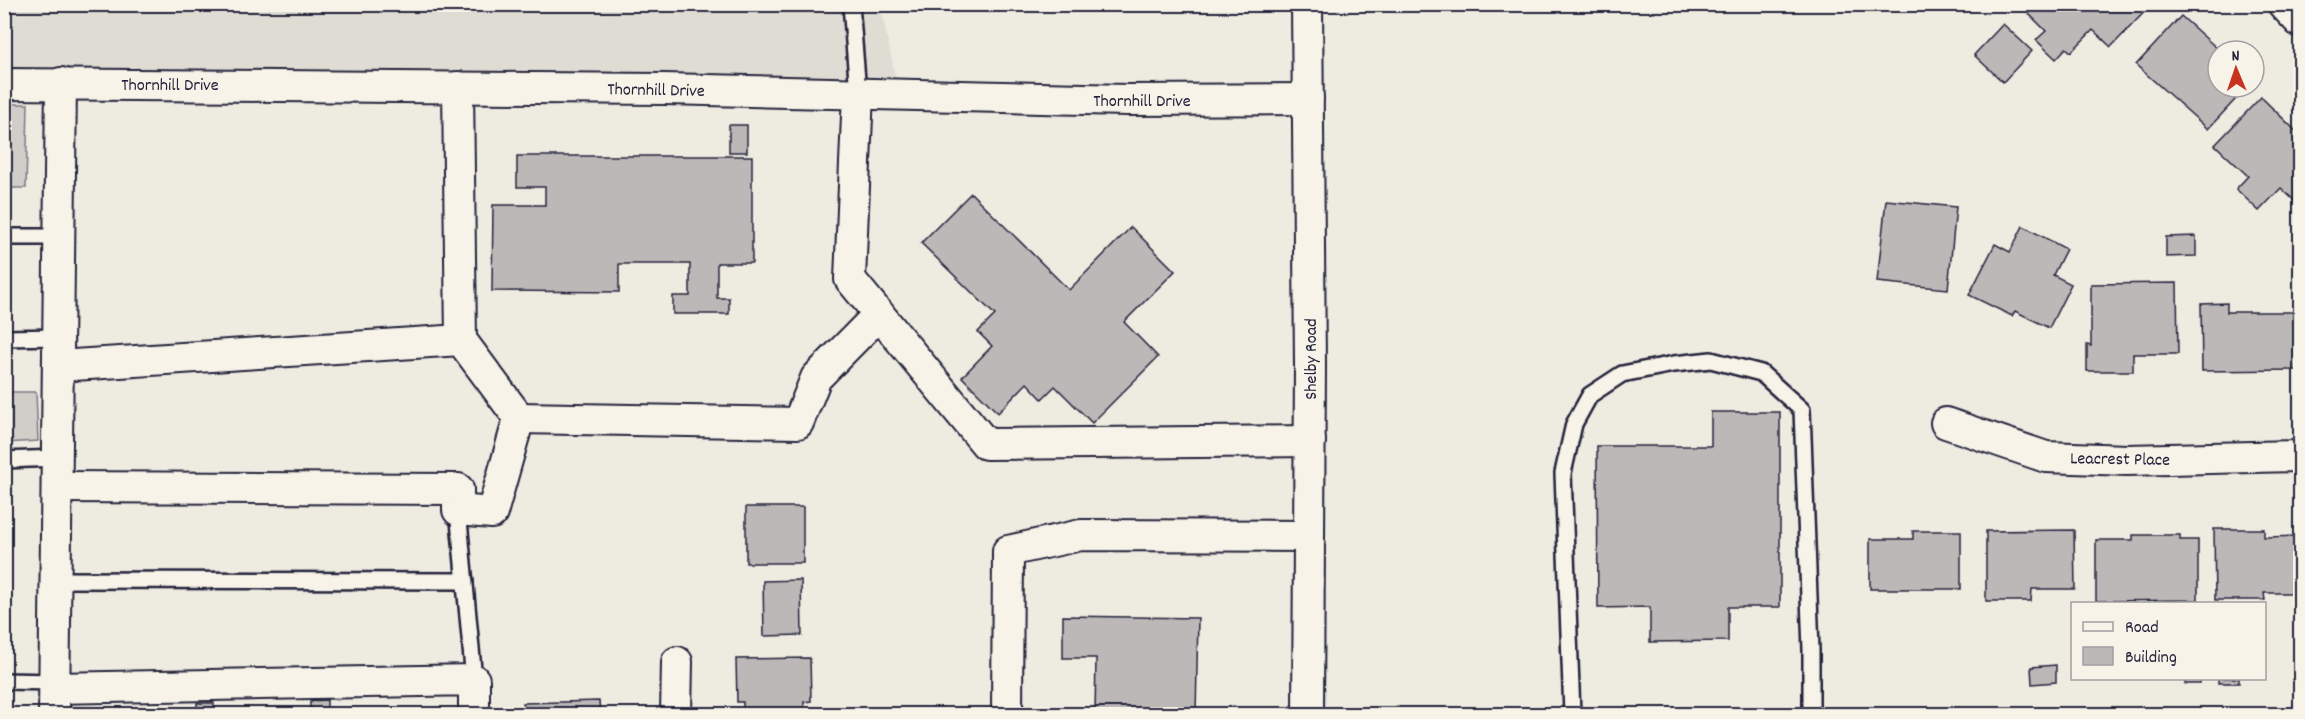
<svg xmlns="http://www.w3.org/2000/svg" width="2305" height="719" font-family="Dekko,sans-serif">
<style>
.built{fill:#dfdcd4}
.green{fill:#d1cdc9;stroke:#7a7882;stroke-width:1.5}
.building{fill:#bbb8b7;stroke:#22223b;stroke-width:1.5}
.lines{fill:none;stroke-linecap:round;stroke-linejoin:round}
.service-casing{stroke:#22223b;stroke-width:20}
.minor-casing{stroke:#22223b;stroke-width:34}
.service{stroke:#f7f3e8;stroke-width:15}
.minor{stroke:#f7f3e8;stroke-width:30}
.labels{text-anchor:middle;stroke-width:5;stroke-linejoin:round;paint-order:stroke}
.street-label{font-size:18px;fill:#22223b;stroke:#f7f3e8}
</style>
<rect width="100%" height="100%" fill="#eeebe1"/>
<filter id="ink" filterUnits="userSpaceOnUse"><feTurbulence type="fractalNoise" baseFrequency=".0167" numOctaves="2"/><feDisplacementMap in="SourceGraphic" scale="12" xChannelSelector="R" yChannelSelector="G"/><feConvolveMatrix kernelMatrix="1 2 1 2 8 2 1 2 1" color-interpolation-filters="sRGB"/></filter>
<g filter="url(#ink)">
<!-- built -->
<path class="built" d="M 880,4 L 899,94 L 5,80 L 5,5 Z"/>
<!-- green -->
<g class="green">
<path d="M 4,104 L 28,104 L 26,188 L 5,188 Z"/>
<path d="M 4,392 L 36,392 L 38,441 L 5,443 Z"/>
</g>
<!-- building -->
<g class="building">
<path d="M 2027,4 L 2152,4 L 2111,47 L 2093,30 L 2071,52 L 2066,48 L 2056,59 L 2036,40 L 2046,31 L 2023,8 Z"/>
<path d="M 2181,16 L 2220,51 L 2216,56 L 2218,87 L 2247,87 L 2208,129 L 2136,65 Z"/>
<path d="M 2003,24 L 2032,51 L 2003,82 L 1974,55 Z"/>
<path d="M 2261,97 L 2300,135 L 2300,206 L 2281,188 L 2259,211 L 2236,189 L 2248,176 L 2215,145 Z"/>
<rect x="729" y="125" width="18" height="27"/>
<path d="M 517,156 L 752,156 L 752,263 L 717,263 L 717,298 L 729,298 L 729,314 L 673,314 L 673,296 L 690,296 L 690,264 L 619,264 L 619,292 L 492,291 L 493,205 L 545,205 L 545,187 L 517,187 Z"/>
<path d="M 971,193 L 1069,290 L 1131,227 L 1175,271 L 1124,322 L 1158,357 L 1092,423 L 1055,386 L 1042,399 L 1027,383 L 998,413 L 962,377 L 992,346 L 978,332 L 995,315 L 921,243 Z"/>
<path d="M 1886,200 L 1956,207 L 1948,289 L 1877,282 Z"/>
<path d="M 2023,226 L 2066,249 L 2053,275 L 2071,284 L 2049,328 L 2015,311 L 2012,316 L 1969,295 L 1995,244 L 2010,252 Z"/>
<path d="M 2196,236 L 2196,256 L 2166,257 L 2166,237 Z"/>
<path d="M 2177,283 L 2178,354 L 2133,354 L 2133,371 L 2087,371 L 2087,345 L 2091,346 L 2091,284 Z"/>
<path d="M 2227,303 L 2227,312 L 2296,312 L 2297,370 L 2202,371 L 2201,304 Z"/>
<path d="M 1711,412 L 1780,412 L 1780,607 L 1728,607 L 1728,641 L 1650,642 L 1650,607 L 1598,608 L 1597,446 L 1711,446 Z"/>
<rect x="746" y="507" width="57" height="56"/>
<path d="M 2214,529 L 2264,529 L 2264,537 L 2300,536 L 2300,593 L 2264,593 L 2265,600 L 2215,600 Z"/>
<path d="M 2074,530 L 2075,589 L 2032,589 L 2031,601 L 1986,601 L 1986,531 Z"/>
<path d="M 1913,531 L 1961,531 L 1961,589 L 1870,589 L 1870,539 L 1913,539 Z"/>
<path d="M 2133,535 L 2180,535 L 2180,540 L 2198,540 L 2198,600 L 2096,601 L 2096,540 L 2133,540 Z"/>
<path d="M 801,580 L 802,635 L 764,636 L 763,581 Z"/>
<path d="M 1063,616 L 1198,618 L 1196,714 L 1095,714 L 1096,658 L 1063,658 Z"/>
<path d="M 810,658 L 811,701 L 804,702 L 804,714 L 743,714 L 743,702 L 737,702 L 736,659 Z"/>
<path d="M 2056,665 L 2056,682 L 2032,684 L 2031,667 Z"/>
<rect x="2185" y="678" width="15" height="6"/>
<rect x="2218" y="678" width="21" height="5"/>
<path d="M 2297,690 L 2300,690 L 2300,706 L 2296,706 Z"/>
<path d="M 327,700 L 327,714 L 310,714 L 310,701 Z"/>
<path d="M 599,701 L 600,714 L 524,714 L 523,703 Z"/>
<rect x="197" y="703" width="17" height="11"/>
</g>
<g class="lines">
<!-- service casing -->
<g class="service-casing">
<g id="service">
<path d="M 851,4 L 858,93"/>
<path d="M 4,237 L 60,237"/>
<path d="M 4,338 L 59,337"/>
<path d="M 4,460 L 57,458"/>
<path d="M 458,510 L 474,680"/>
<path d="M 56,580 L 465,581"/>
<path d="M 4,681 L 55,682"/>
<path d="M 1572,714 L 1563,473 L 1574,424 L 1590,395 L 1622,374 L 1674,364 L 1711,360 L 1761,373 L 1802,410 L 1811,650 L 1811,714"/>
</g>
</g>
<!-- minor casing -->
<g class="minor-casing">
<g id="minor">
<path d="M 1307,4 L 1310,366 L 1308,714"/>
<path d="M 2283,4 L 2300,22"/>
<path d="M 4,84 L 664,89 L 1127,100 L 1308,99"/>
<path d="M 458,87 L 461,340 L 519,418"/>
<path d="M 858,93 L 850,279 L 986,444 L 1310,441"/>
<path d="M 58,366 L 461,340"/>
<path d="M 1946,423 L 2046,457 L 2127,460 L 2300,456"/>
<path d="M 57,487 L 458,489 L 458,510 L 492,513 L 519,418 L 798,423 L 816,378 L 879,314"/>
<path d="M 55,688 L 474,680 L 474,714"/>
<path d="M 54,714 L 61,83"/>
<path d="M 676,714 L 677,662"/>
<path d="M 1007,714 L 1008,551 L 1081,535 L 1309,536"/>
</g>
</g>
<!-- service -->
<use href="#service" class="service"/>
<!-- minor -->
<use href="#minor" class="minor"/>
</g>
</g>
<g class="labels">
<!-- street labels -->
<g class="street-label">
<text x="170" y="90">Thornhill Drive</text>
<text transform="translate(656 89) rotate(1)" y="6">Thornhill Drive</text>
<text x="1142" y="106">Thornhill Drive</text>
<text transform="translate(1310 359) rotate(-90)" y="6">Shelby Road</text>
<text transform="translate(2120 458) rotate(1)" y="6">Leacrest Place</text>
</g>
</g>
<!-- margin -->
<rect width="2305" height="719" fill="none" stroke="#f7f3e8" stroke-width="24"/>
<rect x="12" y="12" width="2281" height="695" fill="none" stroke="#22223b" stroke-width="2" filter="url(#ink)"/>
<!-- legend -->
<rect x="2071" y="602" width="195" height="78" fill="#f7f3e8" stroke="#a29fa3" stroke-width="1.5"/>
<rect x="2083" y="622" width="30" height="9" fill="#f7f3e8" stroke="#a29fa3" stroke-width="1.5"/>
<text x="2125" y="632" font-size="18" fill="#22223b">Road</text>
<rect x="2083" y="647" width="30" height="18" fill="#bbb8b7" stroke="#a29fa3" stroke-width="1.5"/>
<text x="2125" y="662" font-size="18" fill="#22223b">Building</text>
<!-- north arrow -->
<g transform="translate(2236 69) rotate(358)"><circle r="28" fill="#f7f3e8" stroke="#a29fa3" stroke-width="1.5"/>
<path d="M0-4.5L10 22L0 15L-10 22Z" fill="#c8321e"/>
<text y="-9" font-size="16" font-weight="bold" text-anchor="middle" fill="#22223b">N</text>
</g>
</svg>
